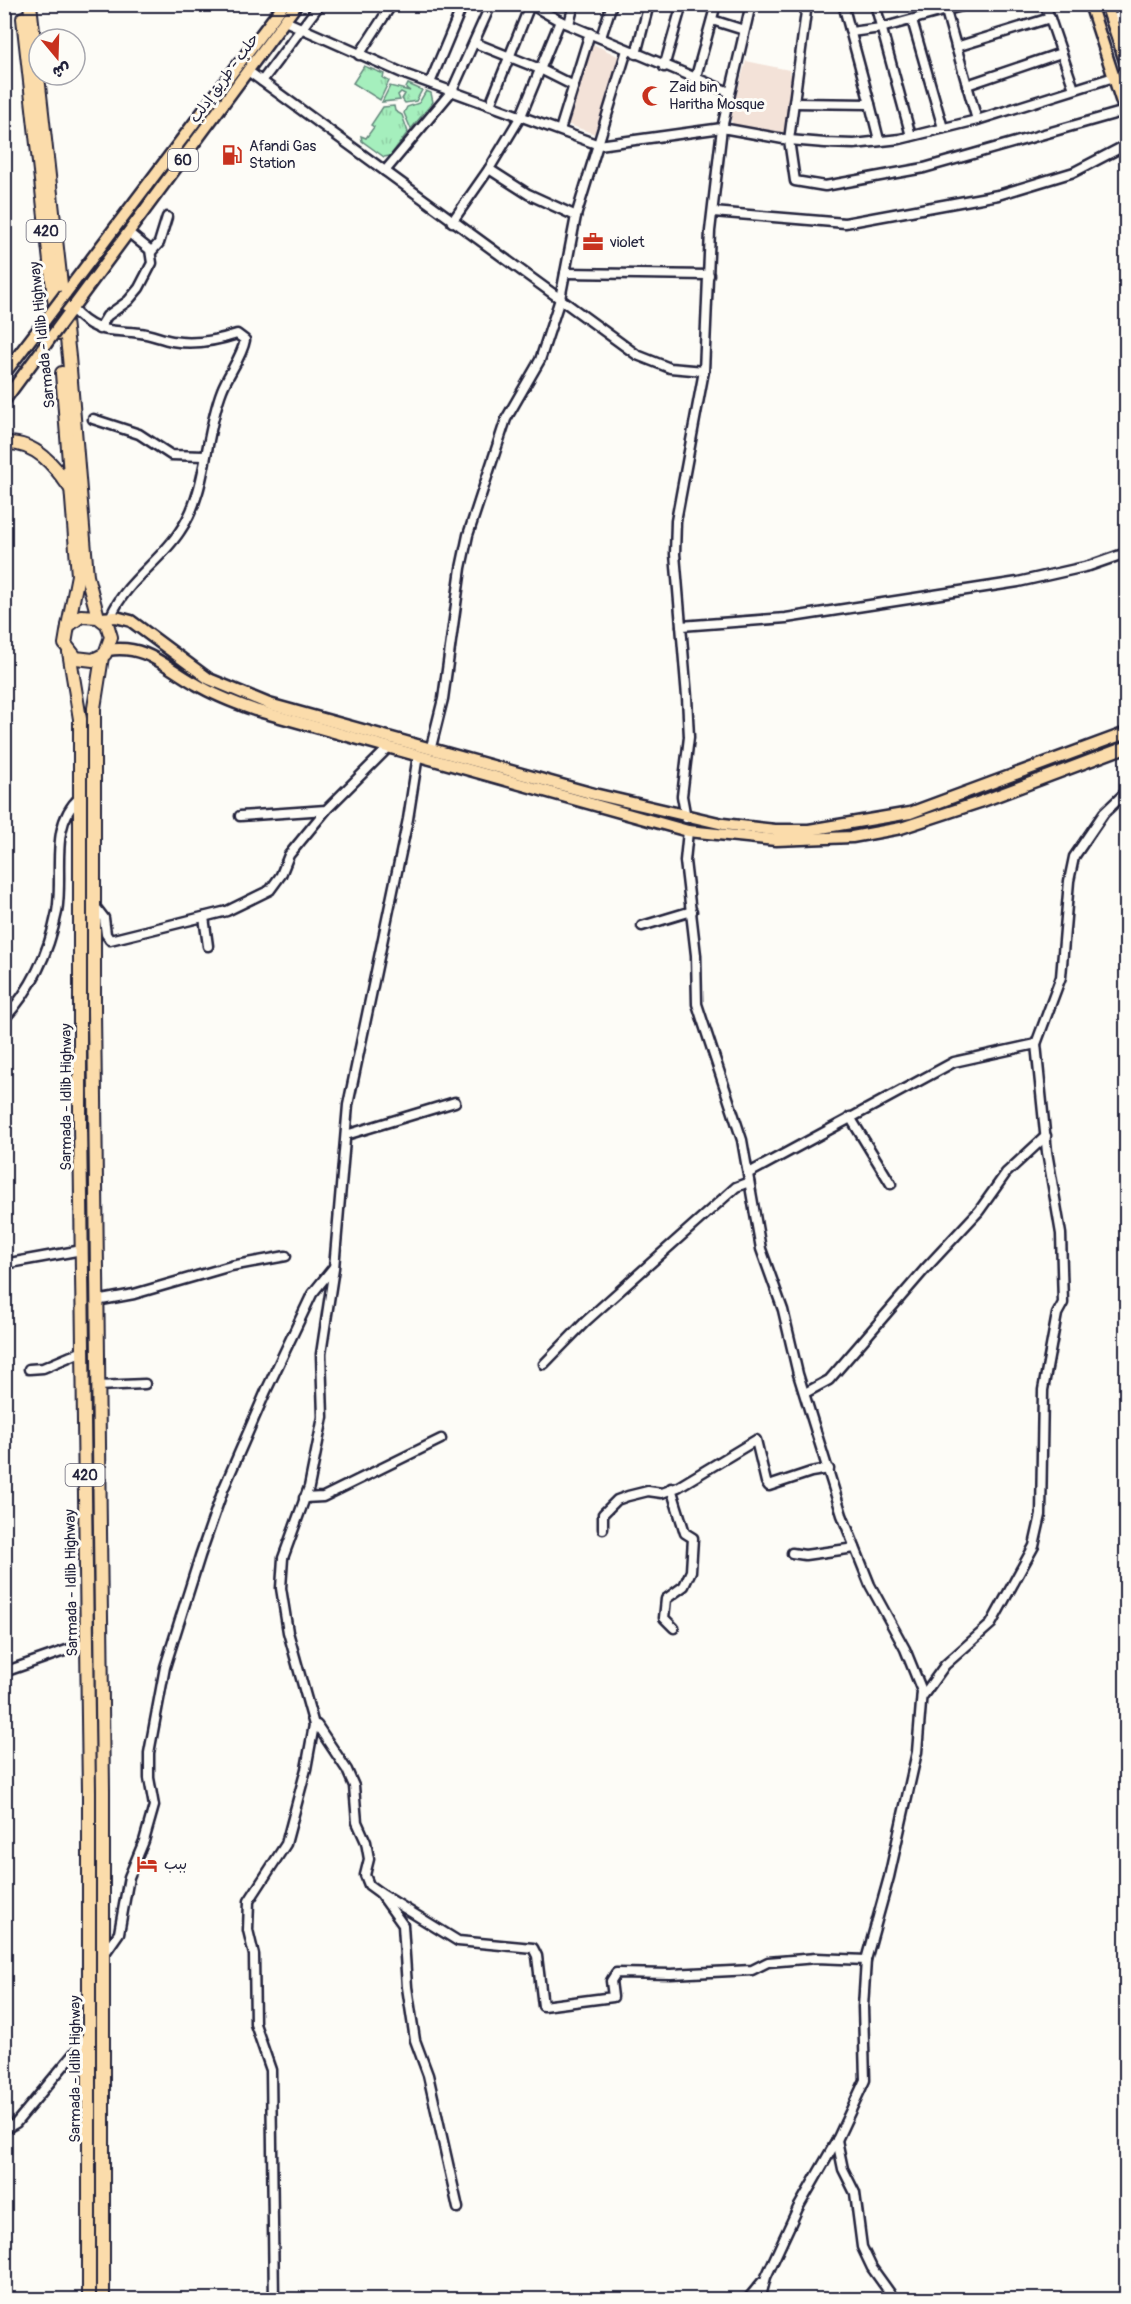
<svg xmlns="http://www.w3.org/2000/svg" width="1131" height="2304" font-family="Pangolin,'Playpen Sans Arabic',sans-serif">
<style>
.built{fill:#f3e2d8}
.grass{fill:url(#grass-tufts);stroke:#64887c;stroke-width:1.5}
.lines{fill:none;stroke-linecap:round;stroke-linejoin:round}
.minor-casing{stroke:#22223b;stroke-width:13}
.major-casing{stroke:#22223b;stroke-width:15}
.highway-casing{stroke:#22223b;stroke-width:16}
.minor{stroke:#fdfcf7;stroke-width:8}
.major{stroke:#fbdcab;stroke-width:10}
.highway{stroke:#fbdcab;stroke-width:12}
.major-bridge-casing{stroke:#22223b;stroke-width:15;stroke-linecap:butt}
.major-bridge{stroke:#fbdcab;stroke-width:10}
.labels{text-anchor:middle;stroke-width:6;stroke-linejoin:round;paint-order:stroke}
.shield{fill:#fdfcf7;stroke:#646373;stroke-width:1.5}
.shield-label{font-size:14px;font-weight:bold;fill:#22223b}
.street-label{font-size:15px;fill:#22223b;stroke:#fdfcf7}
.poi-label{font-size:15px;fill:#22223b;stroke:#fdfcf7;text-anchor:start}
</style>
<defs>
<pattern id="grass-tufts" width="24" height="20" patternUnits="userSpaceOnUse" patternTransform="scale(1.5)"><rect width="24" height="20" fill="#a5efbd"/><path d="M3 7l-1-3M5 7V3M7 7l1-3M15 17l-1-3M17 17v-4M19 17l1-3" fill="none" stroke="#8ecda3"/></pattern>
</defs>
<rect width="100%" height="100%" fill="#fdfcf7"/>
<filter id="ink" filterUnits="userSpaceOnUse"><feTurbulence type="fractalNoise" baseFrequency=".0167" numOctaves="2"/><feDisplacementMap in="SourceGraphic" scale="12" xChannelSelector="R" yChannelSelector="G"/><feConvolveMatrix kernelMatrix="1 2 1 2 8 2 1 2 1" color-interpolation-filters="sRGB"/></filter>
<g filter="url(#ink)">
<!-- built -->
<g class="built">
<path d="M 593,44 L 622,58 L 595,134 L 564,123 Z"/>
<path d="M 746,61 L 789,70 L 792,77 L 785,135 L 733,125 L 730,117 Z"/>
</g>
<!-- grass -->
<g class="grass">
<path d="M 364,66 L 384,74 L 383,78 L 389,81 L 380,100 L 353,83 Z"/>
<path d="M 408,84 L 422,90 L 416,101 L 405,103 L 402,99 L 405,94 L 401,92 L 398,95 L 400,100 L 382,102 L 390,86 L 410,91 L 406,88 Z"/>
<path d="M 426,91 L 431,93 L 433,102 L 411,129 L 404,113 L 407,107 L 419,103 Z"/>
<path d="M 394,106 L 395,111 L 402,115 L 408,132 L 390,156 L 384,157 L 362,141 L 361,136 L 366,138 L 374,127 L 371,125 L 383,107 Z"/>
</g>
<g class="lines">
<!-- minor casing -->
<g class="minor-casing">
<g id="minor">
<path d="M 530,4 L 560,21 L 729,92"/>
<path d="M 807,4 L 789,140 L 795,181 L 825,186 L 924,168 L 1125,111"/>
<path d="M 875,4 L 911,136"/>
<path d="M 944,4 L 977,120"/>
<path d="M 1045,4 L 1074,89"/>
<path d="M 712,20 L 744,30"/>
<path d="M 912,20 L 943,128"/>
<path d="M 1111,20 L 1126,14"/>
<path d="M 285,21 L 407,75 L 599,145 L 722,128 L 789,140 L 825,143 L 854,144 L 900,139 L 977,120 L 1114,77"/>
<path d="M 560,21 L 521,116 L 489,169 L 528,194 L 576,216"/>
<path d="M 569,24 L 574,4"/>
<path d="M 851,32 L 881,28 L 969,4"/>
<path d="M 601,37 L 612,4"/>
<path d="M 475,43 L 540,69 L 574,86"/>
<path d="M 956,47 L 1050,18"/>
<path d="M 636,54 L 649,4"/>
<path d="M 359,55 L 392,4"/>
<path d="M 664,67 L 682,4"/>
<path d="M 248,71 L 637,355 L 670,368 L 704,371"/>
<path d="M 695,80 L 716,4"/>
<path d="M 262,81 L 320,4"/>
<path d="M 430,83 L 463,4"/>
<path d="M 967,85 L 1061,53"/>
<path d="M 794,103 L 870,104 L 843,4"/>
<path d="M 870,104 L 879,140"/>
<path d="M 490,105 L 530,5"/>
<path d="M 560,130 L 590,33"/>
<path d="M 385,171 L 452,91 L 491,4"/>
<path d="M 713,212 L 845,223 L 998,195 L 1074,172 L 1126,145"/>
<path d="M 452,222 L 489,169"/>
<path d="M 151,252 L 159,243 L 167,217"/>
<path d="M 565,273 L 709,275"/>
<path d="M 72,309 C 96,335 109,329 140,333 C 151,334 161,339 172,341 C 195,345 216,341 237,334 L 245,340 C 242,357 228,374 222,390 C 204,436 208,491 180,531 C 160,562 126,581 111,616"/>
<path d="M 99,329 L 107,316 L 128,301 L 139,288 L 152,263 L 150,250 L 129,233"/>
<path d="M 93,419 L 139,434 L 171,455 L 204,456"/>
<path d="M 681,626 L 786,618 L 1018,582 L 1089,566 L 1126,553"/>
<path d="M 431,747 L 443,699 L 461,568 L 468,535 L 506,419 L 540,360 L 560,299 L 576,216 L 627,50"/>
<path d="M 240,816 L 326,810 L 389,747"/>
<path d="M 686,818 L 682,796 L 689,737 L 687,697 L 675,554 L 676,521 L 704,371 L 710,231 L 722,128 L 751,4"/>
<path d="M 688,831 L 685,861 L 696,955 L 697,1004 L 742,1140 L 761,1249 L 783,1310 L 798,1374 L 842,1515 L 870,1585 L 905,1649 L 922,1691 L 917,1752 L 889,1877 L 866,1960 L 863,2007 L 865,2080 L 837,2140 L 798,2208 L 766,2277 L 760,2300"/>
<path d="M 94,905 L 104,918 L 106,934 L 110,940 L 227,911 L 270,890 L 281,875 L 289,855 L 326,810"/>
<path d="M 204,917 L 208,946"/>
<path d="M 642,926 L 692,911"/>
<path d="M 4,1019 C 32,989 49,952 57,912 C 64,873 48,826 80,797"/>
<path d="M 850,1117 L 891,1184"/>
<path d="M 346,1135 L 455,1102"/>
<path d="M 749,1173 L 954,1062 L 1036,1044"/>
<path d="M 4,1264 L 82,1250"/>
<path d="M 96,1301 L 134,1294 L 231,1266 L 286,1256"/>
<path d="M 544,1364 L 586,1321 L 736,1187 L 749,1182"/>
<path d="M 29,1369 L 43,1368 L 83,1351"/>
<path d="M 97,1386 L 145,1384"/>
<path d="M 805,1393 L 829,1380 L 925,1269 L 979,1211 L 1006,1173 L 1046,1136"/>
<path d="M 671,1488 L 685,1533 L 693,1538 L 691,1571 L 684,1586 L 666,1599 L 664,1618 L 674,1628"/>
<path d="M 304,1498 L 323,1497 L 441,1439"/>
<path d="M 603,1529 L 603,1514 L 617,1500 L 628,1496 L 648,1491 L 662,1493 L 678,1487 L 756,1440 L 766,1482 L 769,1486 L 811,1472 L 829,1469"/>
<path d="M 792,1553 L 805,1555 L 855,1548"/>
<path d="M 4,1672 L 87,1643"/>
<path d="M 922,1697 L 945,1665 L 991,1624 L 1034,1546 L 1041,1515 L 1043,1390 L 1057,1314 L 1063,1303 L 1061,1234 L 1047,1152 L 1036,1044 L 1061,977 L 1069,881 L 1074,857 L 1104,813 L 1126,792"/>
<path d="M 314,1725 L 317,1725 L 347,1770 L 354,1786 L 357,1822 L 366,1842 L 369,1859 L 365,1875 L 369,1885 L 380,1893 L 403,1925 L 407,1987 L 415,2040 L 428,2075 L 458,2208"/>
<path d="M 380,1893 L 458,1941 L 533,1948 L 537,1956 L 543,2006 L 613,1997 L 611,1981 L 616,1973 L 671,1974 L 752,1970 L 768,1962 L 816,1958 L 866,1960"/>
<path d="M 103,1956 L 119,1933 L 129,1877 L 144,1841 L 154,1806 L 149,1778 L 149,1753 L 165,1667 L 200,1556 L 223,1490 L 266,1391 L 312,1294 L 333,1268"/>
<path d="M 4,2130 L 16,2123 L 90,2034"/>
<path d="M 837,2140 L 843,2169 L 855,2193 L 862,2247 L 872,2268 L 895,2300"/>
<path d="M 274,2300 L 271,2070 L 255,2024 L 254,1955 L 248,1930 L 249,1901 L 286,1844 L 306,1769 L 314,1725 L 288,1632 L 281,1588 L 283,1558 L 309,1487 L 323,1417 L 321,1354 L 334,1268 L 348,1105 L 408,819 L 418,755"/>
<path d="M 747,2300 L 762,2282"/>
</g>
</g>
<!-- major casing -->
<g class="major-casing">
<g id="major">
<path d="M 1090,4 L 1126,115"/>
<path d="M 1106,4 L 1126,64"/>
<path d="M 65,294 L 284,4"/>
<path d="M 68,314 L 297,4"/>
<path d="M 4,374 L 43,323"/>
<path d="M 4,401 L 46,344"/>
<path d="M 100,618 L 116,617 L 131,621 L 209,679 L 269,704 L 594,794 L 723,824 L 775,830 L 809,830 L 910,813 L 1126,733"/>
<path d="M 108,650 C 146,644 165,667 196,684 C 214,695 235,703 255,710 L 688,831 L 776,840 L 852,837 L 901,828 L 980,802 L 1126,747"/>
</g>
</g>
<!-- highway casing -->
<g class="highway-casing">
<g id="highway">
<path d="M 30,4 L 69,357 L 87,576 L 98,617 L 107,624 L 111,637 L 105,654 L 93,660 L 76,658 L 65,644 L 68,626 L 81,616 L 98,617"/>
<path d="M 23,18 L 58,334"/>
<path d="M 62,373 L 78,575 L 68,626"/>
<path d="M 4,443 C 36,441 55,466 71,489"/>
<path d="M 69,652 L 80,719 L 80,1125 L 89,1791 L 89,2300"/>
<path d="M 102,657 L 94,708 L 94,1011 L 103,1790 L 103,2300"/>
</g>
</g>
<!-- minor -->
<use href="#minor" class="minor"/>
<!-- major -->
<use href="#major" class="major"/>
<!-- highway -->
<use href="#highway" class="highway"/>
<!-- major-bridge casing -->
<g class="major-bridge-casing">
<g id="major-bridge">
<path d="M 43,323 L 65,294"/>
<path d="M 46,344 L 68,314"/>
</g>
</g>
<!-- major-bridge -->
<use href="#major-bridge" class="major-bridge"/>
</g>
</g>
<!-- icons -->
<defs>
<g id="mosque-bare" transform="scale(1.62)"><path d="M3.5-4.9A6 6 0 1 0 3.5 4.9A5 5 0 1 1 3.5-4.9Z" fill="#c8321e" stroke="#fdfcf7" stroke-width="2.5" paint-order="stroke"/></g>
<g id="fuel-bare" transform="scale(1.62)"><path d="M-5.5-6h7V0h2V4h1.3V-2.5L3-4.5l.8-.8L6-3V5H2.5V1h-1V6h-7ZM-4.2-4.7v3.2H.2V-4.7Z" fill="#c8321e" stroke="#fdfcf7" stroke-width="2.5" paint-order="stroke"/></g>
<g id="office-bare" transform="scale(1.62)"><path d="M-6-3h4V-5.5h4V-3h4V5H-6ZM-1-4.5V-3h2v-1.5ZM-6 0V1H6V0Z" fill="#c8321e" stroke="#fdfcf7" stroke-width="2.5" paint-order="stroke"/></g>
<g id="hotel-bare" transform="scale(1.62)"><path d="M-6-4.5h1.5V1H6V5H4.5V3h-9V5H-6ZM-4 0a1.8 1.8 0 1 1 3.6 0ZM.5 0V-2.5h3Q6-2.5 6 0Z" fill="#c8321e" stroke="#fdfcf7" stroke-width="2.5" paint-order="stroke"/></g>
</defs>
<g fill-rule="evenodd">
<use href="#mosque-bare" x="652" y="96"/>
<use href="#fuel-bare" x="232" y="155"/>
<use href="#office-bare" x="593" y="242"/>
<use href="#hotel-bare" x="147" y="1864"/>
</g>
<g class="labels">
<!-- shield labels -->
<g class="shield">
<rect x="168" y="149" width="30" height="22" rx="4.5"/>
<rect x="26.5" y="220" width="39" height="22" rx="4.5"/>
<rect x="65.5" y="1464" width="39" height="22" rx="4.5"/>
</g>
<g class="shield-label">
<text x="183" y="165">60</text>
<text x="46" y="236">420</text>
<text x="85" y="1480">420</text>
</g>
<!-- street labels -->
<g class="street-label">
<text transform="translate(224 78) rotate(-54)" y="5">حلب - طريق إدلب</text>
<text transform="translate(42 335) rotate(-96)" y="5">Sarmada - Idlib Highway</text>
<text transform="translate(66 1097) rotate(-90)" y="5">Sarmada - Idlib Highway</text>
<text transform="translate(71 1583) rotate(-91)" y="5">Sarmada - Idlib Highway</text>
<text transform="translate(75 2069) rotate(-90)" y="5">Sarmada - Idlib Highway</text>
</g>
<!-- poi labels -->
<g class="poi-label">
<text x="669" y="92">Zaid bin<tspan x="669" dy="17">Haritha Mosque</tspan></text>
<text x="249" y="151">Afandi Gas<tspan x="249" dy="17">Station</tspan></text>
<text x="610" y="247">violet</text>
<text x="164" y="1869">ببب</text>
</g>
</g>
<!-- margin -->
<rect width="1131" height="2304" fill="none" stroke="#fdfcf7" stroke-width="24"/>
<rect x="12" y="12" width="1107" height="2280" fill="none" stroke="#22223b" stroke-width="2" filter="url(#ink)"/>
<!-- north arrow -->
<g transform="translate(57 57) rotate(161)"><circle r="28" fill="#fdfcf7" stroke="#a5a5ac" stroke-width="1.5"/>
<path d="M0-4.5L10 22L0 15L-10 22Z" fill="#c8321e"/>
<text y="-9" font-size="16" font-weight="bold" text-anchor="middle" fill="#22223b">ش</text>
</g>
</svg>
